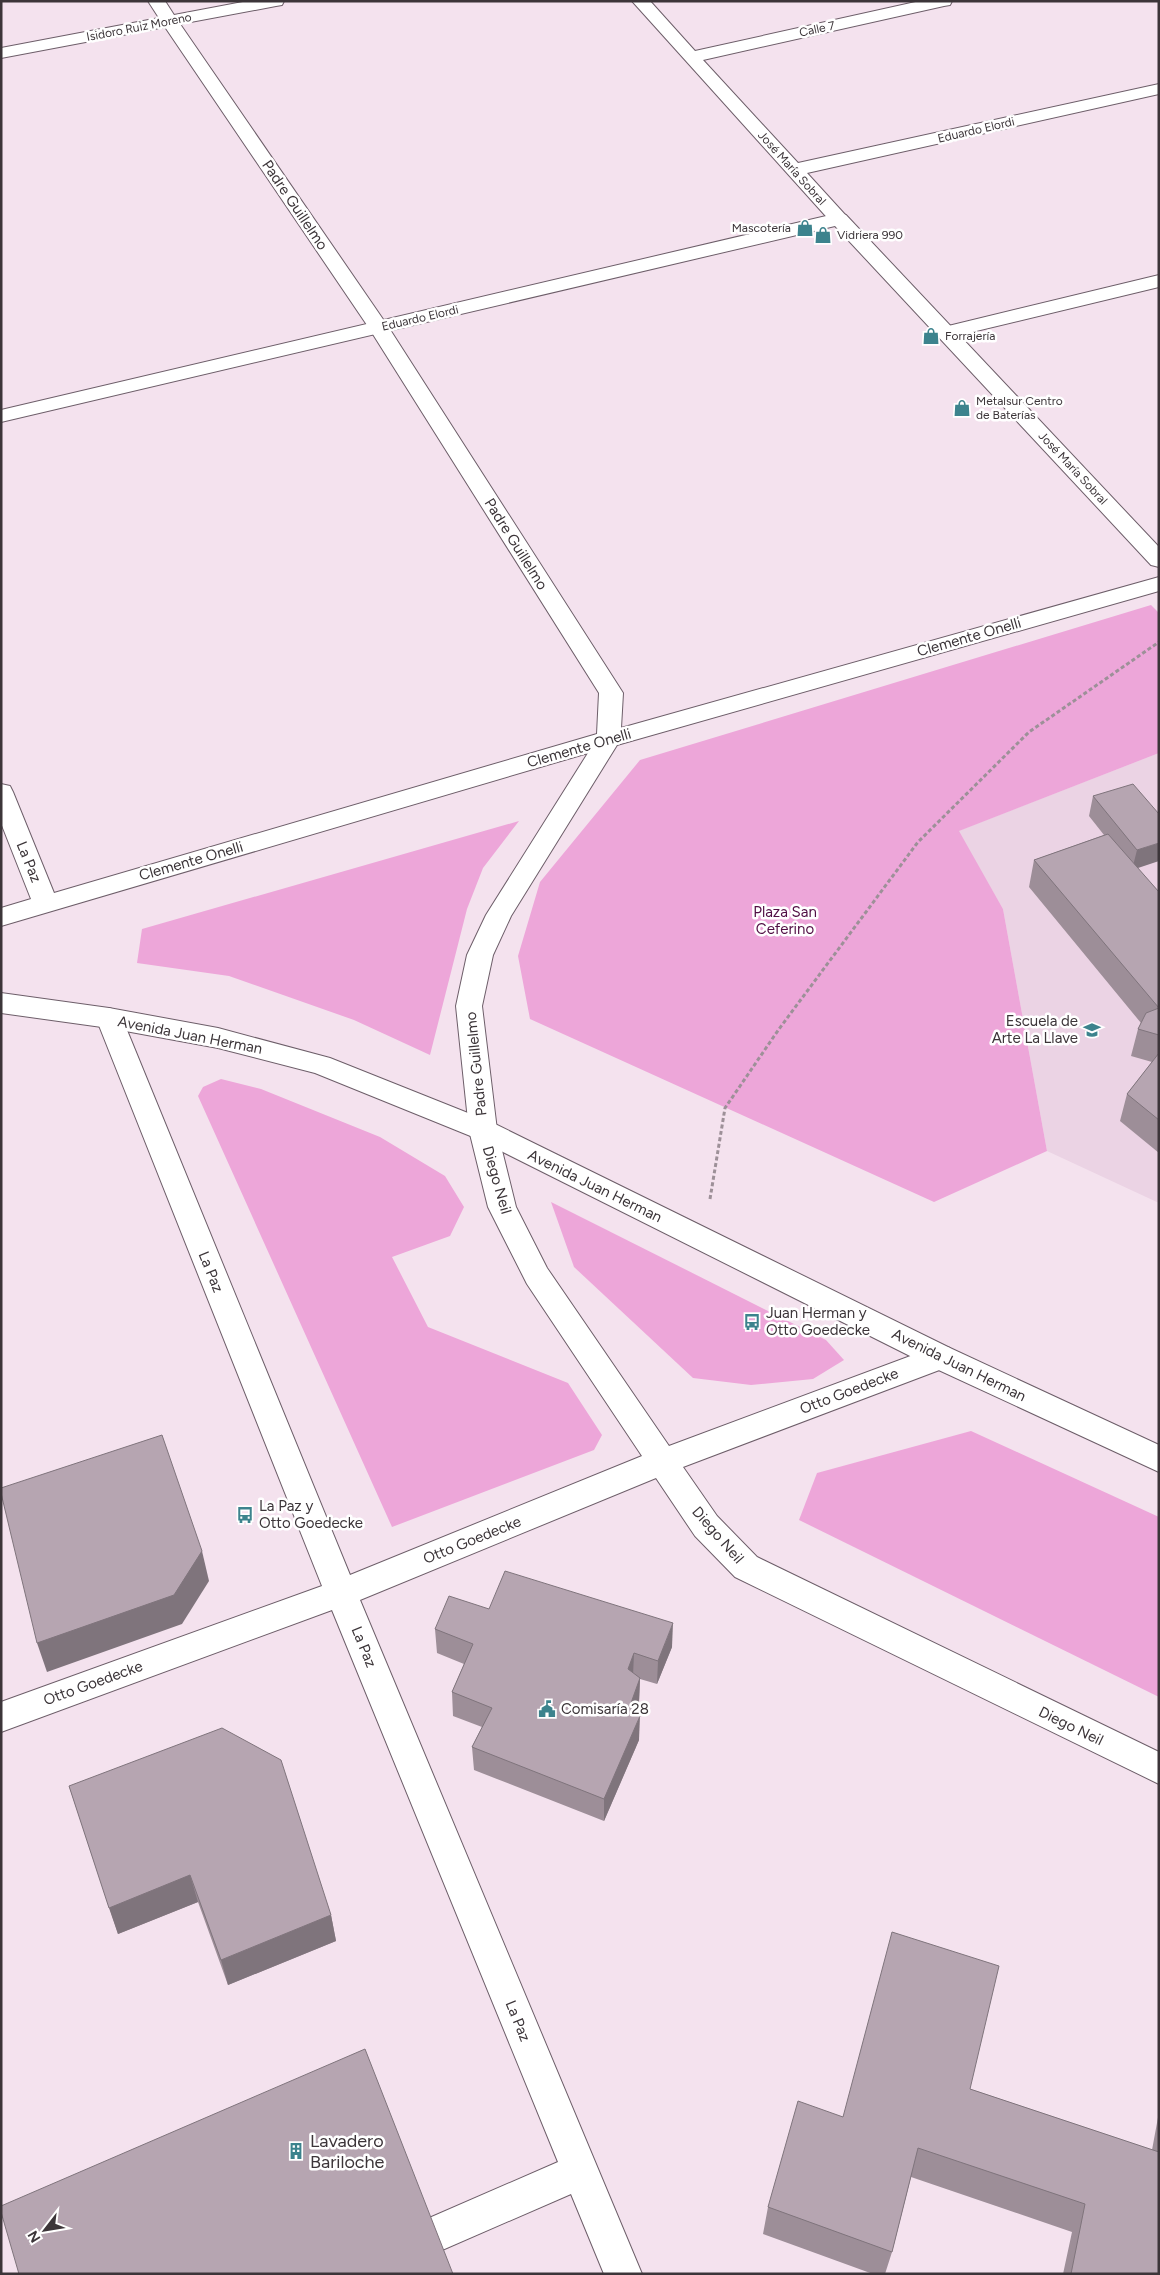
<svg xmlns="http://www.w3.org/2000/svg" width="1160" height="2275" font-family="Figtree,sans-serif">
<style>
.built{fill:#ebd3e4}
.green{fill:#eda6d9}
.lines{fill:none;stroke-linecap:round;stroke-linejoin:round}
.minor-casing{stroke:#6d5e69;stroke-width:2}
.major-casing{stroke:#6d5e69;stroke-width:2}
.path{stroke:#9d9098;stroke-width:3;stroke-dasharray:4 2.5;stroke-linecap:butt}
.minor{fill:#fff;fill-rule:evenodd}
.major{fill:#fff;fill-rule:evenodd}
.wall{fill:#9d8e98}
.shaded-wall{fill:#7f747c}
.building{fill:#b6a5b1;stroke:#7f747c}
.labels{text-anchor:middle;stroke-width:5;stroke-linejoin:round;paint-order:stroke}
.far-street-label{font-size:12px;fill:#3c3539;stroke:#fff}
.far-poi-label{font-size:12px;fill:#3c3539;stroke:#fff;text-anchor:start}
.street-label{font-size:15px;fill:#3c3539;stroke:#fff}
.park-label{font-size:15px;fill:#510e44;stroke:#fff}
.poi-label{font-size:15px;fill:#3c3539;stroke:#fff;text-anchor:start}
.near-poi-label{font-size:18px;fill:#3c3539;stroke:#fff;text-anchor:start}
</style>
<rect width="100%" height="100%" fill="#f4e2ee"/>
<!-- built -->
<path class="built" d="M 1159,753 L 1159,1203 L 1047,1151 L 1003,909 L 958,831 Z"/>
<!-- green -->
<g class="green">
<path d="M 1151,605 L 1159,613 L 1159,753 L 959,831 L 1003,909 L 1047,1151 L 934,1202 L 530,1019 L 518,956 L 540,882 L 640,760 Z"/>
<path d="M 519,821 L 483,868 L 467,909 L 430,1055 L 354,1020 L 229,976 L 137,963 L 142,929 Z"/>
<path d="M 221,1079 L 261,1089 L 380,1137 L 445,1176 L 464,1207 L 450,1236 L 392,1257 L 428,1327 L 568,1383 L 602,1435 L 594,1450 L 392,1527 L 198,1096 L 203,1087 Z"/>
<path d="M 551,1202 L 826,1340 L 844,1360 L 813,1379 L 751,1385 L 693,1378 L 574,1267 Z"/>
<path d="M 971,1431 L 1159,1517 L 1159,1697 L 799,1520 L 817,1473 Z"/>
</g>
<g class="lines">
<!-- minor casing -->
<g class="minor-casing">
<g id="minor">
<path d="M 148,1 L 165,1 L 174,15 L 248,1 L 284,1 L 282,5 L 276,6 L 180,24 L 389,328 L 623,693 L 621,728 L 1159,577 L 1159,591 L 617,745 L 511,916 L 493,955 L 482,1006 L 497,1130 L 516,1207 L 547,1268 L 669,1446 L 940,1345 L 950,1348 L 955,1357 L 950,1366 L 683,1467 L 717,1516 L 757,1557 L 1159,1752 L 1159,1784 L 735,1577 L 695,1536 L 656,1478 L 360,1600 L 642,2274 L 604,2274 L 571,2194 L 433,2254 L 420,2248 L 414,2235 L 420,2222 L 558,2162 L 332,1610 L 1,1732 L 1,1702 L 322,1586 L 96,1018 L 100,1011 L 109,1008 L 118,1011 L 122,1018 L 350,1575 L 642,1456 L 527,1284 L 488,1207 L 469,1130 L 456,1006 L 467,955 L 486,915 L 588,753 L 1,926 L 1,908 L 31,899 L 1,823 L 1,784 L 10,786 L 13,792 L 54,893 L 597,734 L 599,693 L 369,328 L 165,27 L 1,58 L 1,48 L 159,18 Z"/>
<path d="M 632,1 L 650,1 L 695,51 L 920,1 L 952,1 L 950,5 L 944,6 L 703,60 L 798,163 L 1159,84 L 1159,94 L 807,173 L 849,219 L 846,223 L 839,225 L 832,223 Z"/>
<path d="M 1159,275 L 1159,287 L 947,338 L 940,336 L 937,332 L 940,328 Z"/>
</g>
</g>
<!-- major casing -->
<g class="major-casing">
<g id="major">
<path d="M 839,213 L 846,215 L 1159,547 L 1159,567 L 1151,565 L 835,226 L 1,422 L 1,410 Z"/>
<path d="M 1,993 L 109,1008 L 218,1028 L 330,1058 L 493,1123 L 950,1348 L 1159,1445 L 1159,1472 L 930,1366 L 473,1137 L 315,1073 L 218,1048 L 109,1028 L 1,1013 Z"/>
</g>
</g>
<!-- path -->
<path class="path" d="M 710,1199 L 725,1108 L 779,1029 L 918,842 L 1029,732 L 1159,642"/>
<!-- minor -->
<use href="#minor" class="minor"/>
<!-- major -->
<use href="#major" class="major"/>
</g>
<!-- wall -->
<g class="wall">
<path d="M 1093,796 L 1159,814 L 1137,868 L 1159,892 L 1159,1153 L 1120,1121 L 1127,1094 L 1152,1062 L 1131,1056 L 1138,1029 L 1141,1023 L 1029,887 L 1034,860 L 1104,835 L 1089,816 Z"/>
<path d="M 489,1609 L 672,1647 L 657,1684 L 640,1679 L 639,1702 L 636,1711 L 639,1740 L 604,1821 L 474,1770 L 472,1747 L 482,1727 L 453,1716 L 452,1692 L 464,1664 L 437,1653 L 435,1629 Z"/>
<path d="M 69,1786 L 331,1915 L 336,1941 L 228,1985 L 198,1902 L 118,1934 Z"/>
<path d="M 970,2089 L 1152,2150 L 1159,2112 L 1159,2274 L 1063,2274 L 1072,2232 L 911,2177 L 892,2252 L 885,2274 L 873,2274 L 763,2234 L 768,2207 L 843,2117 Z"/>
</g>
<!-- shaded-wall -->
<g class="shaded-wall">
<path d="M 1159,843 L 1159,861 L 1132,870 L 1137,850 Z"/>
<path d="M 202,1551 L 209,1581 L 182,1624 L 47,1672 L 37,1643 Z"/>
<path d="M 673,1623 L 672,1647 L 657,1684 L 658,1661 Z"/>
<path d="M 634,1653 L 633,1676 L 628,1669 Z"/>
<path d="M 640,1678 L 639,1702 L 630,1727 L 631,1703 Z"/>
<path d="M 640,1716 L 639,1740 L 604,1821 L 604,1799 Z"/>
<path d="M 190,1875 L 198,1902 L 118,1934 L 109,1908 Z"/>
<path d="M 331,1915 L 336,1941 L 228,1985 L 221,1960 Z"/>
</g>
<!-- building -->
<g class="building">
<path d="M 1133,784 L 1159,814 L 1159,843 L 1137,850 L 1093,796 Z"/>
<path d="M 1108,834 L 1159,892 L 1159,1008 L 1034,860 Z"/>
<path d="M 1159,1008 L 1159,1035 L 1138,1029 L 1146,1013 Z"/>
<path d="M 1159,1053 L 1159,1120 L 1127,1094 Z"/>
<path d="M 162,1435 L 202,1551 L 174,1595 L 37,1643 L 1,1493 L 1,1488 Z"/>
<path d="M 505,1571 L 673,1623 L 658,1661 L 634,1653 L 628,1669 L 640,1678 L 631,1703 L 640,1716 L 604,1799 L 472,1747 L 492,1708 L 452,1692 L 473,1644 L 435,1629 L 449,1596 L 489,1609 Z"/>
<path d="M 222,1728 L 281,1760 L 331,1915 L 221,1960 L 190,1875 L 109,1908 L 69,1786 Z"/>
<path d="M 892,1932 L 999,1966 L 970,2089 L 1159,2152 L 1159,2274 L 1071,2274 L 1085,2204 L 918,2148 L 892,2252 L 768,2207 L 798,2101 L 843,2117 Z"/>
<path d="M 365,2049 L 453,2274 L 19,2274 L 1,2212 L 1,2206 Z"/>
</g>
<!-- icons -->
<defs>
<g id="shop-bare" transform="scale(1.35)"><path d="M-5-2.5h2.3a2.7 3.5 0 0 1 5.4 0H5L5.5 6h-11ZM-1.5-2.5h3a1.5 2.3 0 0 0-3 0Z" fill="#3c838d" stroke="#fff" stroke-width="2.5" paint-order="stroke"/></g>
<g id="school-bare" transform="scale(1.35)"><path d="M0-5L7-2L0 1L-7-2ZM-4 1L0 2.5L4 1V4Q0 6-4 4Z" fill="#3c838d" stroke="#fff" stroke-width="2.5" paint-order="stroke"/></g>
<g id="bus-bare" transform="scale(1.35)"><path d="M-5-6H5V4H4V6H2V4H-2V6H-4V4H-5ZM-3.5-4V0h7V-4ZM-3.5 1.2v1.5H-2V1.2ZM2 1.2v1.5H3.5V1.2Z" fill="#3c838d" stroke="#fff" stroke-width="2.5" paint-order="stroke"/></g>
<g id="civic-bare" transform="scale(1.35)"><path d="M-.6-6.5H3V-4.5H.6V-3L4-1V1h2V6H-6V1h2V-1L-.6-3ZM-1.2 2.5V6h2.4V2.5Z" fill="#3c838d" stroke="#fff" stroke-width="2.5" paint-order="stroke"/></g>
<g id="building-bare" transform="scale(1.35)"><path d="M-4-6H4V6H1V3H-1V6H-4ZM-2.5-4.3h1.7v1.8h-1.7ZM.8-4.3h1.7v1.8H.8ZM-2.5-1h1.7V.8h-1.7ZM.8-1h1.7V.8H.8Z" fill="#3c838d" stroke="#fff" stroke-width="2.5" paint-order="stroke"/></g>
</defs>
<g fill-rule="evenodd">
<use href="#shop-bare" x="805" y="228"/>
<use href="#shop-bare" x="823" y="235"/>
<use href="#shop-bare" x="931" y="336"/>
<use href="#shop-bare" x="962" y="408"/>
<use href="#school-bare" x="1092" y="1030"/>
<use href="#bus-bare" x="752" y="1322"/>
<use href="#bus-bare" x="245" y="1515"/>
<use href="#civic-bare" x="547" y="1709"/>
<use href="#building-bare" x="296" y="2151"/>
</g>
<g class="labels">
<!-- far-street labels -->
<g class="far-street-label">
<text transform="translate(139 27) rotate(-11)" y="4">Isidoro Ruiz Moreno</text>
<text transform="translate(817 29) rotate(-12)" y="4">Calle 7</text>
<text transform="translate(976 130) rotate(-13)" y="4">Eduardo Elordi</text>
<text transform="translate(792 168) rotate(48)" y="4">José María Sobral</text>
<text transform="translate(420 318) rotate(-13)" y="4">Eduardo Elordi</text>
<text transform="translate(1073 468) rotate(47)" y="4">José María Sobral</text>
</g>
<!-- far-poi labels -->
<g class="far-poi-label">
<text x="791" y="232" text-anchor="end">Mascotería</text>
<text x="837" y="239">Vidriera 990</text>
<text x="945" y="340">Forrajería</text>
<text x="976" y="405">Metalsur Centro<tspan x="976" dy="14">de Baterías</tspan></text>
</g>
<!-- street labels -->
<g class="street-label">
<text transform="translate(295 205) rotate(56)" y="5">Padre Guillelmo</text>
<text transform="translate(516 544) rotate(58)" y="5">Padre Guillelmo</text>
<text transform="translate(969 637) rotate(-16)" y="5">Clemente Onelli</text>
<text transform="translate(579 748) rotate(-16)" y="5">Clemente Onelli</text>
<text transform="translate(191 861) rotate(-16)" y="5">Clemente Onelli</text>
<text transform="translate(29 862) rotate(68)" y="5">La Paz</text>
<text transform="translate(190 1035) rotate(11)" y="5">Avenida Juan Herman</text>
<text transform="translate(476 1064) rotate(-96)" y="5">Padre Guillelmo</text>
<text transform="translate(497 1180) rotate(74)" y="5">Diego Neil</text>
<text transform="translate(595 1186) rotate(26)" y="5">Avenida Juan Herman</text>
<text transform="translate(211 1272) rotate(68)" y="5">La Paz</text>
<text transform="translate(959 1365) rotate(26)" y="5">Avenida Juan Herman</text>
<text transform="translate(849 1391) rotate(-21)" y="5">Otto Goedecke</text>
<text transform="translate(718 1535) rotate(49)" y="5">Diego Neil</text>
<text transform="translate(472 1540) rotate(-22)" y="5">Otto Goedecke</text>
<text transform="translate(364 1647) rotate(68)" y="5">La Paz</text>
<text transform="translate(93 1683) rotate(-20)" y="5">Otto Goedecke</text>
<text transform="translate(1071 1726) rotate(26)" y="5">Diego Neil</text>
<text transform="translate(518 2021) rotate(68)" y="5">La Paz</text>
</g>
<!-- park labels -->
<g class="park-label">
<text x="785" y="917">Plaza San<tspan x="785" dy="17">Ceferino</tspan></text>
</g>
<!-- poi labels -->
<g class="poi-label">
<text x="1078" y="1026" text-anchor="end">Escuela de<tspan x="1078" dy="17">Arte La Llave</tspan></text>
<text x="766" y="1318">Juan Herman y<tspan x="766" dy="17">Otto Goedecke</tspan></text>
<text x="259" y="1511">La Paz y<tspan x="259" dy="17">Otto Goedecke</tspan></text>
<text x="561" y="1714">Comisaría 28</text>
</g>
<!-- near-poi labels -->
<g class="near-poi-label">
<text x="310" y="2147">Lavadero<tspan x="310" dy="21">Bariloche</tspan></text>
</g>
</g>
<!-- border -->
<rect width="1160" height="2275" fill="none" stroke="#3c3539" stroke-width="5"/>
<!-- north arrow -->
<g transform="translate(45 2230) rotate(239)" stroke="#ffffff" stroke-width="4" paint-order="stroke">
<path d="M0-4L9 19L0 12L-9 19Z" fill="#3c3539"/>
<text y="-8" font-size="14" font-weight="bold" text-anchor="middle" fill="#3c3539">N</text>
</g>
</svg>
